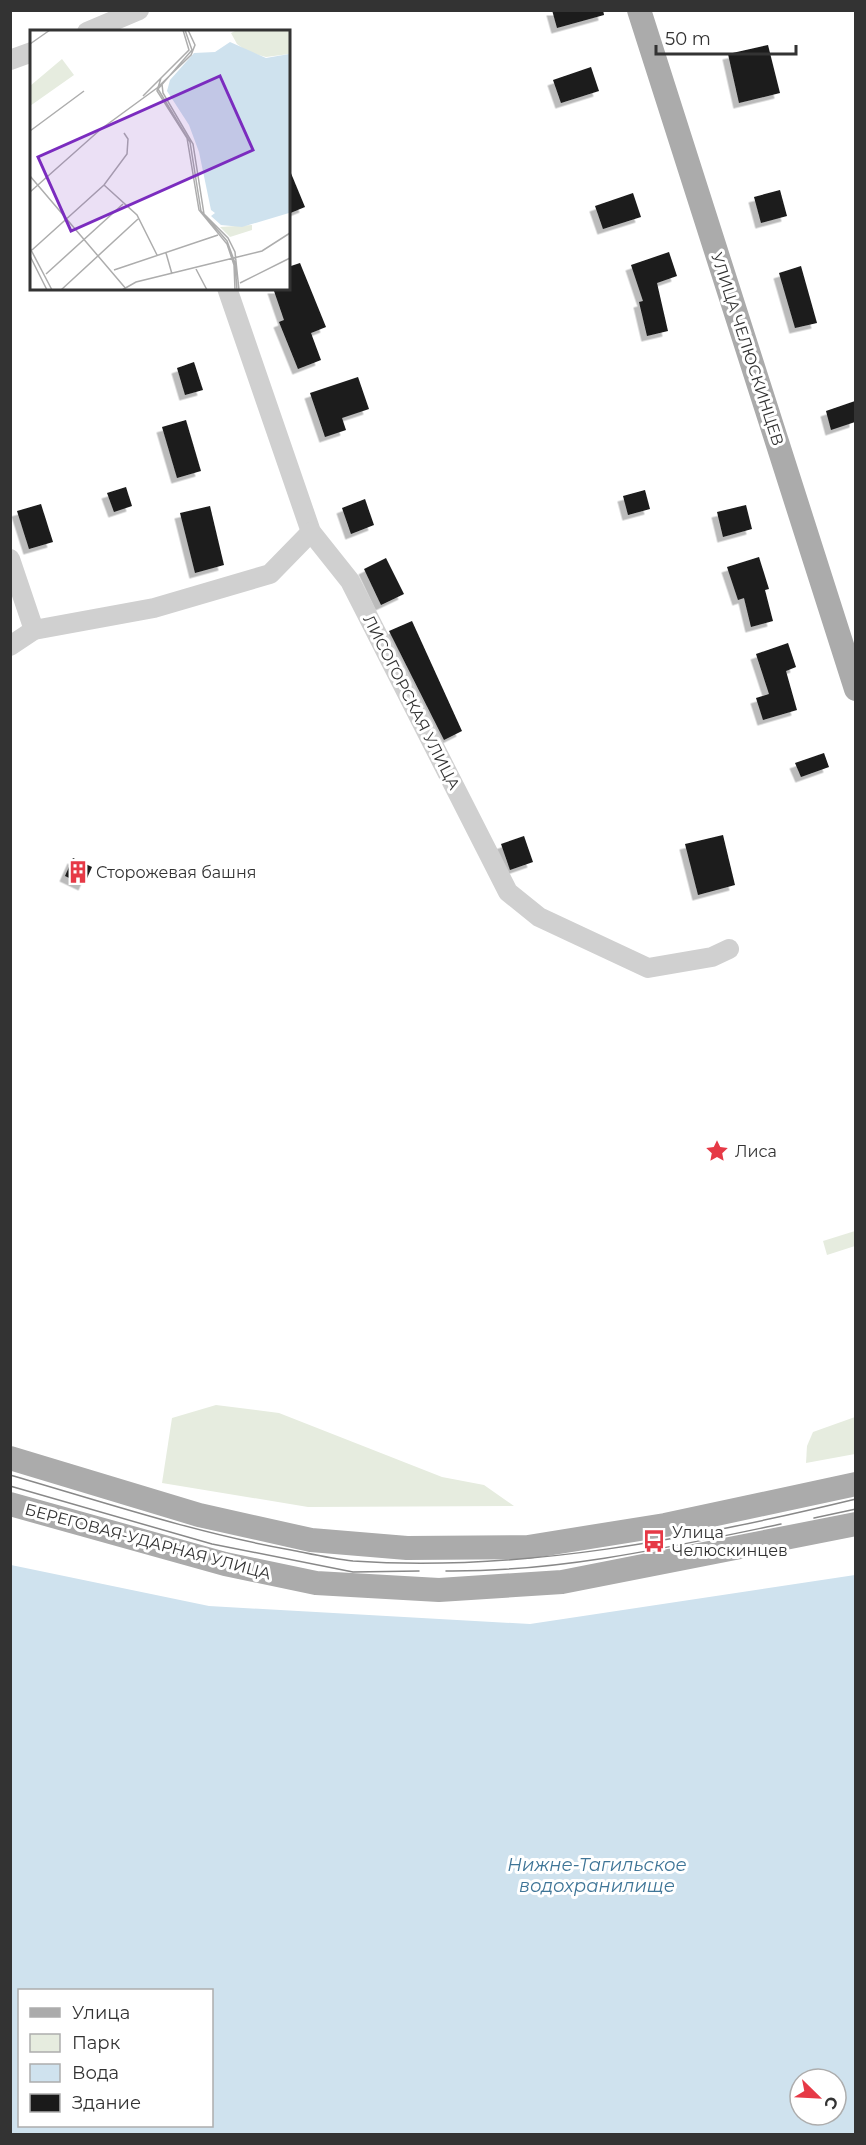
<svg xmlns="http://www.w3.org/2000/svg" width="866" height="2145" font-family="Montserrat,sans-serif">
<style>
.green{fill:#e6ecdf}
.water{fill:#cfe2ee;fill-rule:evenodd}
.building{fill:#1a1a1a;filter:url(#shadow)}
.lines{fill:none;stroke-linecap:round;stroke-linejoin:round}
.minor{stroke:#d0d0d0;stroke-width:20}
.major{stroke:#ababab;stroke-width:24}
.tram{stroke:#888;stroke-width:1.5}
.labels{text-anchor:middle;stroke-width:6;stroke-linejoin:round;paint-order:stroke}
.street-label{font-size:16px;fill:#333;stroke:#fff}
.poi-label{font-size:16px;fill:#333;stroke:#fff;text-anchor:start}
.water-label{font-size:18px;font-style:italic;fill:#3f7597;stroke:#fff}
.inset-road{fill:none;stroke:#adadad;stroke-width:1.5}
.view{fill:#7b2cbf;fill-opacity:0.15;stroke:#7b2cbf;stroke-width:3}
.inset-edge{fill:none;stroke:#333;stroke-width:3}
</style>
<defs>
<filter id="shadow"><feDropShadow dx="-5.5" dy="5.5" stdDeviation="0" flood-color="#0004"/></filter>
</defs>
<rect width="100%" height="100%" fill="#fff"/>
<!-- green -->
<g class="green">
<path d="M 855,1231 L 855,1246 L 827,1255 L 823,1241 Z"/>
<path d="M 216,1405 L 279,1413 L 442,1477 L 484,1485 L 514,1506 L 308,1507 L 162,1483 L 172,1418 Z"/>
<path d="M 855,1417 L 855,1454 L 806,1463 L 807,1446 L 813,1432 Z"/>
</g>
<!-- water -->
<path class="water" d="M 11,1565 L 209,1606 L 530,1624 L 855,1575 L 855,2134 L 11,2134 ZM 20,1990 L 212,1990 L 212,2126 L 20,2126 ZM 800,2079 L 836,2079 L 836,2115 L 800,2115 Z"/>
<!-- building -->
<g class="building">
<path d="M 552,10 L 603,10 L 604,15 L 557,28 Z"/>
<path d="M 768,45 L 780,93 L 739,103 L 728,54 Z"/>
<path d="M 591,67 L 599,91 L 561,103 L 553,80 Z"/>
<path d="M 288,166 L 305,207 L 288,214 Z"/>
<path d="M 780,190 L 787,216 L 761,223 L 754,197 Z"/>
<path d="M 633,193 L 641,217 L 603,229 L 595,206 Z"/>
<path d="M 669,252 L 677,276 L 657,283 L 668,331 L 647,336 L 639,302 L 643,301 L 631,265 Z"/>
<path d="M 300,263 L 326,327 L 311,333 L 321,360 L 298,369 L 279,322 L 284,320 L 273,288 L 288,288 L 288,267 Z"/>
<path d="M 801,266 L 817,323 L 795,328 L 779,273 Z"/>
<path d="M 194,362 L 203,390 L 185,395 L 177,368 Z"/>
<path d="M 358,377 L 369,409 L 342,418 L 346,430 L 325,437 L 310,393 Z"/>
<path d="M 855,401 L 855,422 L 831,430 L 826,411 Z"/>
<path d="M 186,420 L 201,471 L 177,478 L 162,427 Z"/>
<path d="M 126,487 L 132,506 L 114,512 L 107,493 Z"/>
<path d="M 645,490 L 650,509 L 628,515 L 623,496 Z"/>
<path d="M 365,499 L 374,525 L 351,534 L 342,508 Z"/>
<path d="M 41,504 L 53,542 L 29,549 L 17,511 Z"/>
<path d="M 746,505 L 752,529 L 723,537 L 717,512 Z"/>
<path d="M 210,506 L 224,565 L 195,573 L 180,513 Z"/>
<path d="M 759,557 L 769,589 L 765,590 L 773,621 L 751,627 L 744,598 L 738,600 L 727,567 Z"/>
<path d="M 386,558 L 404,594 L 381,605 L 364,569 Z"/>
<path d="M 412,621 L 462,731 L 444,740 L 389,631 Z"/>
<path d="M 788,643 L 796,667 L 786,671 L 797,710 L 763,720 L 756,698 L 769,694 L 756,654 Z"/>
<path d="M 824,753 L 829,767 L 801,777 L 795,763 Z"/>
<path d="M 723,835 L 735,885 L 698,895 L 685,844 Z"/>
<path d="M 524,836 L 533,862 L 510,870 L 501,844 Z"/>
<path d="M 73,858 L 92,867 L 84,885 L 65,876 Z"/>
</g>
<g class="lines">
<!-- minor -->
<g class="minor">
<path d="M 87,32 L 139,10"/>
<path d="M 10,60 L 32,52"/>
<path d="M 227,288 L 311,532 L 350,581 L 508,892 L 539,917 L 648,968 L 712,957 L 729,949"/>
<path d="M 10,559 L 34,630"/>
<path d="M 10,646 L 34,630 L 154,608 L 270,574 L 311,532"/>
</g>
<!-- major -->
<g class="major">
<path d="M 639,10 L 856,689"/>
<path d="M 10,1458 L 199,1515 L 311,1540 L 407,1548 L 528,1547 L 665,1525 L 856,1484"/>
<path d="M 10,1504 L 225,1564 L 316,1583 L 439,1590 L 562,1582 L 856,1524"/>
</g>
<!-- tram -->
<g class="tram">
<path d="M 10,1475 C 103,1502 196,1533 291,1550 C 311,1554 332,1559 353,1561 C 519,1573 695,1538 856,1499"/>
<path d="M 10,1486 L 212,1544 L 353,1572 L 419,1571"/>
<path d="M 814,1518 L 856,1509"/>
<path d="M 446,1571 C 560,1572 671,1547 781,1524"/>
</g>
</g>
<!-- icons -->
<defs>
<g id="building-bare" transform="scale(1.8)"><path d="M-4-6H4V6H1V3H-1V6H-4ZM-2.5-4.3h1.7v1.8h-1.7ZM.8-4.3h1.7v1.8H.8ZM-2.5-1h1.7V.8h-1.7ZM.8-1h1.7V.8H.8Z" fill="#e63946" stroke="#fff" stroke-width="2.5" paint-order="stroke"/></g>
<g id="sight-bare" transform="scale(1.8)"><path d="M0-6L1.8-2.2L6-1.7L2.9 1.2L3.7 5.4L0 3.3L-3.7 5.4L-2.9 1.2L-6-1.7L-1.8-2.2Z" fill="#e63946" stroke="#fff" stroke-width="2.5" paint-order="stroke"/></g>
<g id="bus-bare" transform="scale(1.8)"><path d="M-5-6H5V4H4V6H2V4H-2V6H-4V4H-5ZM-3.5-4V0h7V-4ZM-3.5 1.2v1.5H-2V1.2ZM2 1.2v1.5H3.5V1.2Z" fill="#e63946" stroke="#fff" stroke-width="2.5" paint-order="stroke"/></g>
</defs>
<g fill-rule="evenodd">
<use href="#building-bare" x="78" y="872"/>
<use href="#sight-bare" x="717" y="1151"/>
<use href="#bus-bare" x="654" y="1541"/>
</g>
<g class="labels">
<!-- street labels -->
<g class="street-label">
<text transform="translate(748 349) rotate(72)" y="6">УЛИЦА ЧЕЛЮСКИНЦЕВ</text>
<text transform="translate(412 702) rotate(63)" y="6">ЛИСОГОРСКАЯ УЛИЦА</text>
<text transform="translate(148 1541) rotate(15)" y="6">БЕРЕГОВАЯ-УДАРНАЯ УЛИЦА</text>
</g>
<!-- poi labels -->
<g class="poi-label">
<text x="96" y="878">Сторожевая башня</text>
<text x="735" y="1157">Лиса</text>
<text x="672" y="1538">Улица<tspan x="672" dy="18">Челюскинцев</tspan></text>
</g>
<!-- water labels -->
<g class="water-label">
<text x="597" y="1871">Нижне-Тагильское<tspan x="597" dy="21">водохранилище</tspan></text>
</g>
</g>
<!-- overview -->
<g transform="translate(30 30)">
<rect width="260" height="260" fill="#fff"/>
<path d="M 207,0 L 259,0 L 259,24 L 236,27 L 218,22 L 207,14 L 201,3 ZM 32,29 L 44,45 L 0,76 L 0,56 ZM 222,195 L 222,200 L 200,207 L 190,197 Z" fill="#e6ecdf"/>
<path d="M 200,12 L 236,28 L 259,24 L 259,183 L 212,197 L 191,195 L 181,186 L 185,183 L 181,180 L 169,122 L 159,95 L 137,61 L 140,50 L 164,23 L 185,22 Z" fill="#cfe2ee"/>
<path class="inset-road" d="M 155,0 L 162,20 L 128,59 L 160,112 L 171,181 L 197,211 L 205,233 L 207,260M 0,14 L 20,0M 131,48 L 127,61 L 157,108 L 169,180 L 197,214 L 204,235 L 205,260M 132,54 L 133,63 L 163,114 L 174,184 L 198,208 L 205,222 L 209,260M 113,66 L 159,20 L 153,0M 0,101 L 54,61M 0,146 L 97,260M 74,155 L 107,185 L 127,225M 0,162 L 71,99 L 127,58 L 161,25 L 165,15 L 158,0M 0,218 L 22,260M 2,220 L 74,155 L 97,124 L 98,109 L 94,103M 136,223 L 142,244M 0,226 L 17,260M 166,239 L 177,260M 84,240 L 188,205M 16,244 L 93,174M 210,253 L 260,228M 31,260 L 108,189M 92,260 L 106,252 L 232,221 L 260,203"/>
<path class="view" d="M 190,46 L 223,120 L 41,201 L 8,127 Z"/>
<rect width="260" height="260" class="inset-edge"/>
</g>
<!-- border -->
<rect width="866" height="2145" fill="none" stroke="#333333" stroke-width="24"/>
<!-- legend -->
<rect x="18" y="1989" width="195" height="138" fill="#ffffff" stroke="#adadad" stroke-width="1.5"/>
<rect x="30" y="2008" width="30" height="9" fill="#ababab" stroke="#adadad" stroke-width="1.5"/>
<text x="72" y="2019" font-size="18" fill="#333333">Улица</text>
<rect x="30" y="2034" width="30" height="18" fill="#e6ecdf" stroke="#adadad" stroke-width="1.5"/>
<text x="72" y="2049" font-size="18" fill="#333333">Парк</text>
<rect x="30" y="2064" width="30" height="18" fill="#cfe2ee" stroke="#adadad" stroke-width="1.5"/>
<text x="72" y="2079" font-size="18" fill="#333333">Вода</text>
<rect x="30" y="2094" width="30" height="18" fill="#1a1a1a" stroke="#adadad" stroke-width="1.5"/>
<text x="72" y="2109" font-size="18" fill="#333333">Здание</text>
<!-- north arrow -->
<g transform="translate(818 2097) rotate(114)"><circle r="28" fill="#ffffff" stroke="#adadad" stroke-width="1.5"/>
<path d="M0-4.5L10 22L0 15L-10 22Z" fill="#e63946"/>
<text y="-9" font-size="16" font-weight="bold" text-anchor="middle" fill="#333333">С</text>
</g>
<!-- scale -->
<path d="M656 45v9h140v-9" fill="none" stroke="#333333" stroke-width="3"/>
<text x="665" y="45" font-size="18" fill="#333333" stroke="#ffffff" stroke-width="4.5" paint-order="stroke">50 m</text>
</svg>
